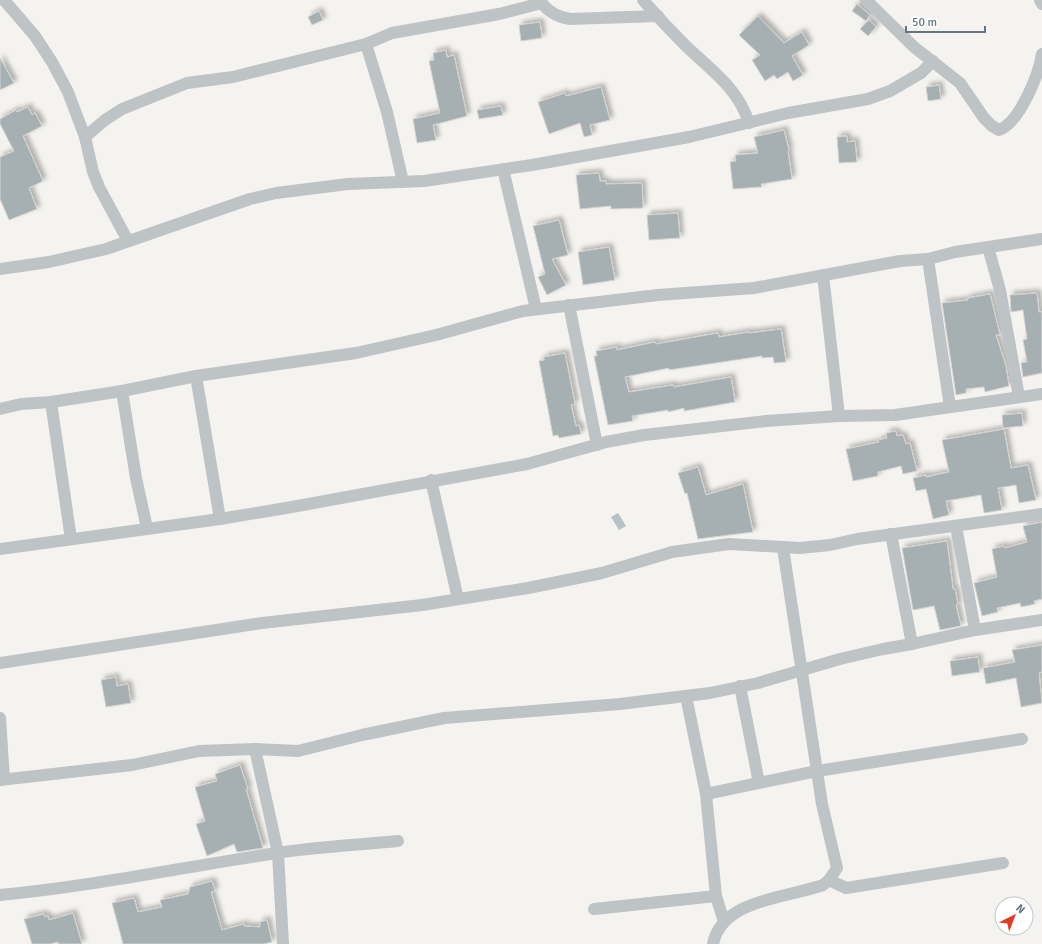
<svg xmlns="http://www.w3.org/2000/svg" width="1042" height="944" font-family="Signika,sans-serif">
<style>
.water{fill:#b6c3c6}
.building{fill:#a6afb2;stroke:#d5d4d2;filter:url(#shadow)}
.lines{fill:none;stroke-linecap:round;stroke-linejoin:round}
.minor{stroke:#bec3c5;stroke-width:12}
</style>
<defs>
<filter id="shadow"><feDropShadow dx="3.5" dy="-3.5" stdDeviation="2" flood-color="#0004"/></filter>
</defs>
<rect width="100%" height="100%" fill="#f4f3ef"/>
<!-- water -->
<path class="water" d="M 618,513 L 626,526 L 619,530 L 611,517 Z"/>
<!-- building -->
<g class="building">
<path d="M 857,4 L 870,15 L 866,21 L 852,11 Z"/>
<path d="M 319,11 L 323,20 L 312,25 L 308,17 Z"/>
<path d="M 758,16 L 784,43 L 802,32 L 809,45 L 792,56 L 803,75 L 793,81 L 788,72 L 777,79 L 774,75 L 765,81 L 752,60 L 760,55 L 739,35 Z"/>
<path d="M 869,20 L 876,27 L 868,36 L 860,29 Z"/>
<path d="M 540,22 L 542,38 L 521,41 L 519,25 Z"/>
<path d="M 446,50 L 447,57 L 454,55 L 467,116 L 433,125 L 436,140 L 417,143 L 413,119 L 440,113 L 429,61 L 434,60 L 433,53 Z"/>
<path d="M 0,58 L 14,83 L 0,90 Z"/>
<path d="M 939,85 L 941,99 L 928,101 L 926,87 Z"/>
<path d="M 601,87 L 610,120 L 590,125 L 592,135 L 584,137 L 580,123 L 549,134 L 538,102 L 565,93 L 566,96 Z"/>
<path d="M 501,106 L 503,115 L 479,119 L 477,110 Z"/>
<path d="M 28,107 L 32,115 L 35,113 L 42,126 L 23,136 L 43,181 L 29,188 L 37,209 L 9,220 L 0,199 L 0,157 L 14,151 L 0,124 L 0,119 L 16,110 L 17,112 Z"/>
<path d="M 784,130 L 789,150 L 788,151 L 792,179 L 761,184 L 762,187 L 733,189 L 730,162 L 736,161 L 735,155 L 758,153 L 754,137 Z"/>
<path d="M 847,136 L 847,142 L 855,141 L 857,162 L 839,163 L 837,137 Z"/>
<path d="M 599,173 L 600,181 L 606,181 L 606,184 L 642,183 L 643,208 L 611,209 L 611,206 L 580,209 L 576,175 Z"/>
<path d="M 678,213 L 680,238 L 649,240 L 647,215 Z"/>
<path d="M 559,220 L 568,255 L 552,259 L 566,285 L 547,295 L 538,277 L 545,274 L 533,226 Z"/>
<path d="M 609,247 L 615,280 L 583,285 L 578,252 Z"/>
<path d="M 1037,293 L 1039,312 L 1042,312 L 1042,373 L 1023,377 L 1021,363 L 1027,362 L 1023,340 L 1027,339 L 1023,310 L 1011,312 L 1010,295 Z"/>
<path d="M 990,294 L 1000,335 L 996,335 L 1006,366 L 1009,386 L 985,392 L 984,387 L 966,389 L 966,393 L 956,395 L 942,303 L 968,300 L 968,298 Z"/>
<path d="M 781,329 L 786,362 L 774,363 L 773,357 L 762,358 L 762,356 L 669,370 L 669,368 L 625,377 L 629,392 L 673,385 L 674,387 L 731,377 L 735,402 L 684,411 L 684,408 L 668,412 L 668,410 L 632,416 L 633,421 L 608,425 L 594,356 L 597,356 L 596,351 L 617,347 L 617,350 L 655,342 L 656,344 L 718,333 L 719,337 L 749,332 L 749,333 Z"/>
<path d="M 565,353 L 575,404 L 571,405 L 576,426 L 579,425 L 581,434 L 559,438 L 558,435 L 553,436 L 539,361 L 544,360 L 544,357 Z"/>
<path d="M 1022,413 L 1023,426 L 1003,428 L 1002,415 Z"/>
<path d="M 1004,429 L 1011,468 L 1028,465 L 1036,500 L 1019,503 L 1016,485 L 998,488 L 1002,510 L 984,513 L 981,495 L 946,501 L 949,515 L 933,519 L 926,489 L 916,491 L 913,478 L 926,475 L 926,477 L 949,472 L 942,440 Z"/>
<path d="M 896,431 L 897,436 L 903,435 L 906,444 L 910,443 L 917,471 L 903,474 L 901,466 L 878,472 L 878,476 L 853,481 L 846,449 L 879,442 L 878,440 L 887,438 L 886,433 Z"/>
<path d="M 698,467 L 706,495 L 743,484 L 753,532 L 698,539 L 687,493 L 685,494 L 678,473 Z"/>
<path d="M 1042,522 L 1042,599 L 1034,601 L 1035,604 L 1021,607 L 1020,603 L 997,608 L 998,612 L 982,616 L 974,583 L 997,577 L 992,549 L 1004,546 L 1005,548 L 1027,542 L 1023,526 Z"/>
<path d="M 947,541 L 953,589 L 955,589 L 958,604 L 956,605 L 961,626 L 940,630 L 934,606 L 913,610 L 902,548 Z"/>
<path d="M 1042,645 L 1042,672 L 1039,673 L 1042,703 L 1021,707 L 1016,678 L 986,684 L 983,668 L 1015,662 L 1012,650 Z"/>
<path d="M 978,657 L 980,672 L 952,676 L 950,661 Z"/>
<path d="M 116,677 L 117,686 L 128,684 L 131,703 L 106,707 L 101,680 Z"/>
<path d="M 240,765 L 248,789 L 246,789 L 263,848 L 237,852 L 234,844 L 207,856 L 196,824 L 205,821 L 195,787 L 217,781 L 215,774 Z"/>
<path d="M 212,881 L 215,891 L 211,892 L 222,930 L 244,924 L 244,926 L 260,927 L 260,922 L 267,920 L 272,942 L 263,944 L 123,944 L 112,903 L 134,898 L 138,912 L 162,907 L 160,900 L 188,894 L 190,887 Z"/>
<path d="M 73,913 L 82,944 L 58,944 L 58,942 L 50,944 L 32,944 L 24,919 L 44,914 L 45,917 L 48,916 L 49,920 Z"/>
</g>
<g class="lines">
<!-- minor -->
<g class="minor">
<path d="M 4,0 L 35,36 L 52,62 L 68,92 L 85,137 L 93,172 L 99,187 L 128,241"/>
<path d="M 539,0 C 547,11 556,17 570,19 L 658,16"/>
<path d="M 643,0 C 656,15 669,29 683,43 C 709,69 738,87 749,123"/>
<path d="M 866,0 L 914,47 L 960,83 L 984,118 L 992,126 L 999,130 C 1020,122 1039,74 1042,54"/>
<path d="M 1040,0 L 1042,4"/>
<path d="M 366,44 L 387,112 L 403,182"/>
<path d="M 85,137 L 105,120 L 122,109 L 187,83 L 233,77 L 366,44 L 392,33 L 499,14 L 542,3"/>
<path d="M 503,169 L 536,309"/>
<path d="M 988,247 L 1000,290 L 1019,397"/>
<path d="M 928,259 L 950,407"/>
<path d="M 0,269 L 49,262 L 106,249 L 250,199 L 276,193 L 348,184 L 424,181 L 532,165 L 689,137 L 788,113 L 868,99 L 890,91 L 921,73 L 933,61"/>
<path d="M 823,275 L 839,416"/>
<path d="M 569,305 L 597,445"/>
<path d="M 196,376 L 220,519"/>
<path d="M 122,391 L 136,478 L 147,528"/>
<path d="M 51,402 L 71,539"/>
<path d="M 0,409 L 21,404 L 51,402 L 122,391 L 196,376 L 356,353 L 436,335 L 523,311 L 658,295 L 754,288 L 900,261 L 928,259 L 955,252 L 1042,239"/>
<path d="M 431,480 L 458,599"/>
<path d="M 956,526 L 975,630"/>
<path d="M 891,534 L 912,644"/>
<path d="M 0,549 L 220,519 L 292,507 L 527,464 L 606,442 L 644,435 L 766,421 L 839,416 L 895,415 L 1042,394"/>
<path d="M 0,663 L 262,623 L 422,605 L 528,588 L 602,573 L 672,552 L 729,544 L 800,548 L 830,545 L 857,539 L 1042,514"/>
<path d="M 740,686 L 759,783"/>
<path d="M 686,696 L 706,794 L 716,896 L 724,922"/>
<path d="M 0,718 L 4,779"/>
<path d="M 255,749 L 278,853 L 283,944"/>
<path d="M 0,780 L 132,765 L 199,751 L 255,749 L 298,751 L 362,735 L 444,718 L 620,704 L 710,693 L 758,683 L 840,659 L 883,649 L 912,644 L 975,630 L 1042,620"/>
<path d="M 706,794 L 817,771 L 1022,739"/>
<path d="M 829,880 L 846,888 L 1003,863"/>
<path d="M 0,895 C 94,886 184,867 277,853 C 317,847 358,845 398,841"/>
<path d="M 594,909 L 716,896"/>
<path d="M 713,944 C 722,899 787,898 823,885 L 829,880 L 837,868 L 822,804 L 783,548"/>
</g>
</g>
<!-- north arrow -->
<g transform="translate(1014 916) rotate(42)"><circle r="19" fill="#ffffff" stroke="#c1c8cc"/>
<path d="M0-3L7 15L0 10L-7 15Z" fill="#df3e24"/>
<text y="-6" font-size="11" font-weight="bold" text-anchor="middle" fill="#637680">N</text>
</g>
<!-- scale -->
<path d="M906 26v6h79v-6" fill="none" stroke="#637680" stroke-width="2"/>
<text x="912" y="26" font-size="12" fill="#637680" stroke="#ffffff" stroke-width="3" paint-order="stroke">50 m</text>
</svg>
